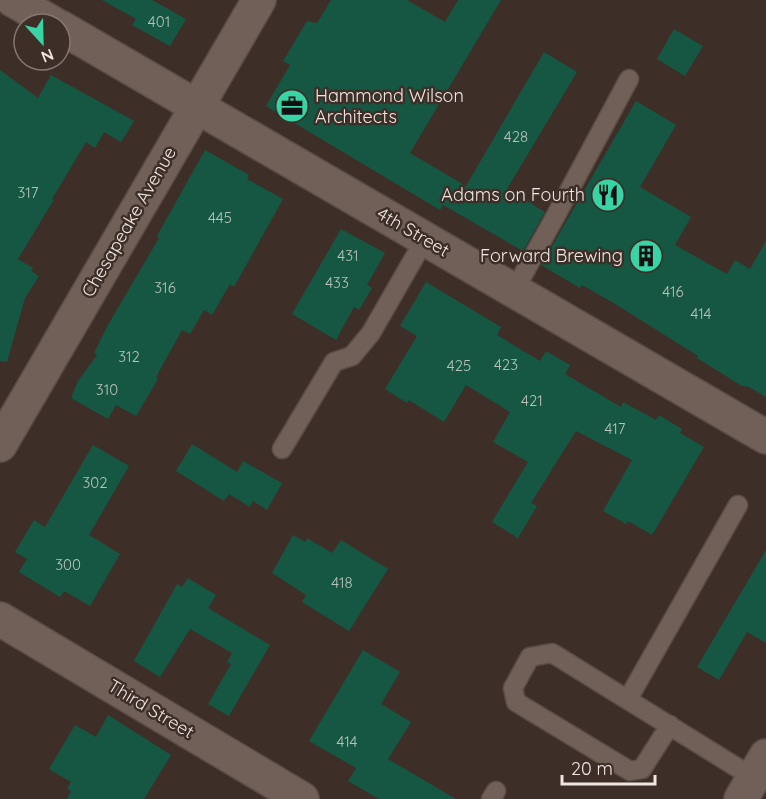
<svg xmlns="http://www.w3.org/2000/svg" width="766" height="799" font-family="Quicksand,sans-serif">
<style>
.building{fill:#155743}
.lines{fill:none;stroke-linecap:round;stroke-linejoin:round}
.lane-casing{stroke:#594d46;stroke-width:21}
.street-casing{stroke:#594d46;stroke-width:36}
.lane{stroke:#706058;stroke-width:18}
.street{stroke:#706058;stroke-width:33}
.labels{text-anchor:middle;stroke-width:5;stroke-linejoin:round;paint-order:stroke}
.number-label{font-size:15px;fill:#b8c2ba}
.poi-label{font-size:18px;fill:#efe5e1;stroke:#3d2f28;text-anchor:end}
.street-label{font-size:18px;fill:#efe5e1;stroke:#3d2f28}
</style>
<rect width="100%" height="100%" fill="#3d2f28"/>
<!-- building -->
<g class="building">
<path d="M 102,0 L 152,0 L 186,19 L 170,46 L 132,25 L 136,19 Z"/>
<path d="M 331,0 L 407,0 L 445,22 L 458,0 L 501,0 L 410,153 L 466,186 L 544,52 L 577,72 L 507,189 L 545,212 L 523,251 L 443,205 L 440,210 L 266,106 L 290,65 L 283,61 L 307,21 L 317,23 Z"/>
<path d="M 674,29 L 703,46 L 685,76 L 657,59 Z"/>
<path d="M 0,70 L 38,98 L 51,75 L 134,121 L 121,142 L 104,132 L 95,148 L 86,142 L 52,199 L 54,200 L 44,216 L 18,259 L 33,268 L 31,271 L 39,276 L 25,298 L 7,362 L 0,361 Z"/>
<path d="M 636,101 L 676,125 L 640,187 L 691,217 L 675,245 L 727,274 L 735,260 L 750,269 L 766,241 L 766,397 L 749,387 L 742,386 L 697,358 L 698,356 L 612,302 L 582,285 L 580,288 L 541,265 Z"/>
<path d="M 205,150 L 249,175 L 247,179 L 283,199 L 234,287 L 230,284 L 212,315 L 204,310 L 190,334 L 182,330 L 156,377 L 158,379 L 136,416 L 116,405 L 108,419 L 71,398 L 78,381 L 97,355 L 94,353 L 108,325 L 159,238 L 157,236 Z"/>
<path d="M 341,229 L 385,253 L 367,285 L 372,288 L 359,310 L 354,307 L 336,340 L 292,314 Z"/>
<path d="M 426,282 L 501,327 L 497,335 L 540,361 L 546,351 L 570,365 L 565,374 L 621,407 L 623,402 L 656,420 L 659,415 L 682,429 L 680,433 L 704,447 L 652,535 L 628,521 L 626,524 L 603,511 L 632,460 L 576,431 L 531,503 L 537,506 L 518,538 L 492,522 L 528,462 L 493,442 L 510,412 L 466,385 L 444,422 L 409,400 L 407,403 L 385,389 L 417,336 L 400,326 Z"/>
<path d="M 192,444 L 237,472 L 243,461 L 282,483 L 267,510 L 253,501 L 250,507 L 229,494 L 224,501 L 176,471 Z"/>
<path d="M 93,445 L 129,466 L 89,535 L 120,554 L 90,606 L 64,591 L 60,597 L 19,572 L 27,559 L 15,552 L 34,520 L 45,527 Z"/>
<path d="M 293,535 L 305,542 L 307,538 L 332,553 L 341,540 L 388,569 L 349,631 L 302,602 L 306,595 L 272,573 Z"/>
<path d="M 766,550 L 766,643 L 747,632 L 719,680 L 697,667 Z"/>
<path d="M 188,578 L 216,595 L 208,608 L 270,645 L 229,716 L 208,704 L 231,664 L 227,662 L 232,653 L 190,629 L 160,677 L 134,661 L 177,584 L 182,587 Z"/>
<path d="M 363,650 L 400,672 L 381,704 L 411,722 L 388,759 L 456,799 L 379,799 L 348,781 L 356,768 L 309,741 Z"/>
<path d="M 108,715 L 171,755 L 144,799 L 67,799 L 71,791 L 67,789 L 71,782 L 49,769 L 75,725 L 96,737 Z"/>
</g>
<g class="lines">
<!-- lane casing -->
<g class="lane-casing">
<g id="lane">
<path d="M 514,291 L 555,217 L 629,79"/>
<path d="M 282,449 L 334,362 L 352,356 L 371,333 L 425,239"/>
<path d="M 628,699 L 738,505"/>
<path d="M 670,725 L 642,769 L 630,771 L 516,702 L 513,688 L 530,657 L 552,653 L 754,778"/>
<path d="M 491,799 L 496,791"/>
</g>
</g>
<!-- street casing -->
<g class="street-casing">
<g id="street">
<path d="M 13,0 L 54,24"/>
<path d="M 60,27 L 766,437"/>
<path d="M 0,445 L 259,0"/>
<path d="M 0,619 L 302,799"/>
<path d="M 741,799 L 766,756"/>
</g>
</g>
<!-- lane -->
<use href="#lane" class="lane"/>
<!-- street -->
<use href="#street" class="street"/>
</g>
<!-- icons -->
<defs>
<g id="office-disc" transform="scale(1.725)"><circle r="9.5" fill="#39d4a5" stroke="#3d2f28"/><path d="M-6-3h4V-5.5h4V-3h4V5H-6ZM-1-4.5V-3h2v-1.5ZM-6 0V1H6V0Z" fill="#111"/></g>
<g id="restaurant-disc" transform="scale(1.725)"><circle r="9.5" fill="#39d4a5" stroke="#3d2f28"/><path d="M-5-6h1v4h1v-4h1v4h1v-4h1v5L-1.5 .5V6h-2V.5L-5-1ZM5-6V6H3V1.5H1.5Q1.5-4 5-6Z" fill="#111"/></g>
<g id="building-disc" transform="scale(1.725)"><circle r="9.5" fill="#39d4a5" stroke="#3d2f28"/><path d="M-4-6H4V6H1V3H-1V6H-4ZM-2.5-4.3h1.7v1.8h-1.7ZM.8-4.3h1.7v1.8H.8ZM-2.5-1h1.7V.8h-1.7ZM.8-1h1.7V.8H.8Z" fill="#111"/></g>
</defs>
<g fill-rule="evenodd">
<use href="#office-disc" x="292" y="106"/>
<use href="#restaurant-disc" x="608" y="195"/>
<use href="#building-disc" x="646" y="256"/>
</g>
<g class="labels">
<!-- number labels -->
<g class="number-label">
<text x="159" y="27">401</text>
<text x="516" y="142">428</text>
<text x="28" y="198">317</text>
<text x="220" y="223">445</text>
<text x="348" y="261">431</text>
<text x="337" y="288">433</text>
<text x="165" y="293">316</text>
<text x="673" y="297">416</text>
<text x="701" y="319">414</text>
<text x="129" y="362">312</text>
<text x="506" y="370">423</text>
<text x="459" y="371">425</text>
<text x="107" y="395">310</text>
<text x="532" y="406">421</text>
<text x="615" y="434">417</text>
<text x="95" y="488">302</text>
<text x="68" y="570">300</text>
<text x="342" y="588">418</text>
<text x="347" y="747">414</text>
</g>
<!-- poi labels -->
<g class="poi-label">
<text x="315" y="102" text-anchor="start">Hammond Wilson<tspan x="315" dy="21">Architects</tspan></text>
<text x="585" y="201">Adams on Fourth</text>
<text x="623" y="262">Forward Brewing</text>
</g>
<!-- street labels -->
<g class="street-label">
<text transform="translate(129 222) rotate(-60)" y="6">Chesapeake Avenue</text>
<text transform="translate(413 232) rotate(30)" y="6">4th Street</text>
<text transform="translate(151 709) rotate(31)" y="6">Third Street</text>
</g>
</g>
<!-- north arrow -->
<g transform="translate(42 42) rotate(158)"><circle r="28" fill="#3d2f28" stroke="#847872" stroke-width="1.5"/>
<path d="M0-4.5L10 22L0 15L-10 22Z" fill="#39d4a5"/>
<text y="-9" font-size="16" font-weight="bold" text-anchor="middle" fill="#efe5e1">N</text>
</g>
<!-- scale -->
<path d="M562 775v9h93v-9" fill="none" stroke="#efe5e1" stroke-width="3"/>
<text x="571" y="775" font-size="18" fill="#efe5e1" stroke="#3d2f28" stroke-width="4.5" paint-order="stroke">20 m</text>
</svg>
